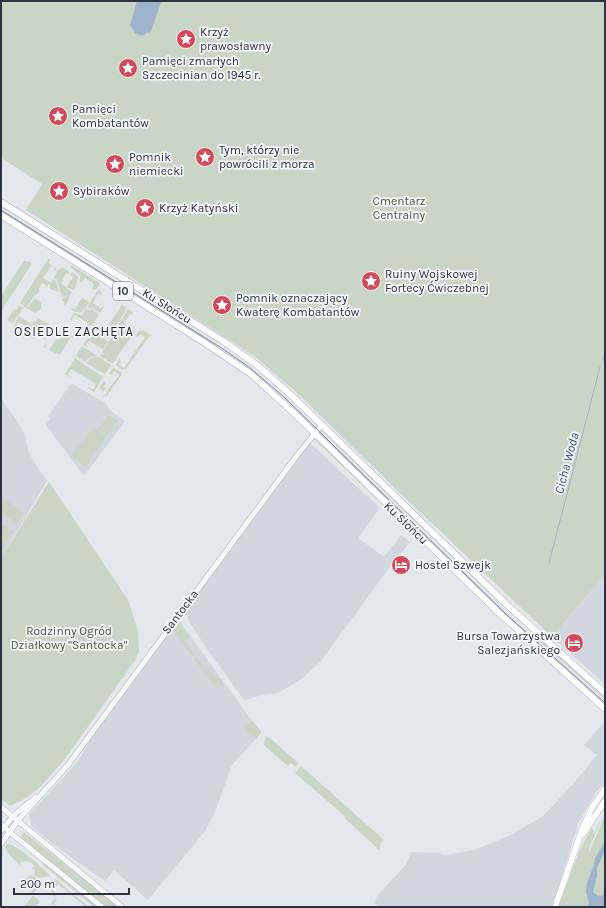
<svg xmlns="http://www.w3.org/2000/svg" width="606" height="908" font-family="Karla,sans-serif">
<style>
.built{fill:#d2d6de}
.green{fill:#c9d6c5}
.water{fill:#9fb4cc}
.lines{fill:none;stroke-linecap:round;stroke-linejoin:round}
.stream{stroke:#9fb4cc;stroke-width:1}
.tertiary-casing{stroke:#a9aeb7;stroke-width:6}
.secondary-casing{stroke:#a9aeb7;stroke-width:6}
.primary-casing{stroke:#a3abb8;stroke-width:7}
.tertiary{stroke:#f7f8fa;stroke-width:5}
.secondary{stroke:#fff;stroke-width:5.5}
.primary{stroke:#fff;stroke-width:6}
.tram{stroke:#7d8696;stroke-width:1}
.rail-casing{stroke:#7d8696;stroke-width:2.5}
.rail{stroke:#f4f6f9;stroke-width:1;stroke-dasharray:3;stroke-linecap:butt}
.labels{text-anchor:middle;stroke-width:3.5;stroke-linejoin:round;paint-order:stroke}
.shield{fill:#f4f6f9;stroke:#676e7b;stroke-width:1}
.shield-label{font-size:11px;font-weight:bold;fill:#2b3445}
.poi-label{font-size:12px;fill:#2b3445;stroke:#f4f6f9;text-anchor:start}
.park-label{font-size:12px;fill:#3f6138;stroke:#f4f6f9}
.street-label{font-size:12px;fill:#2b3445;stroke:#f4f6f9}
.neighbourhood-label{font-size:13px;letter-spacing:1px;fill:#1d2536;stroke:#f4f6f9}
.water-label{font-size:13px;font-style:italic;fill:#34527a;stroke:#f4f6f9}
</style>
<rect width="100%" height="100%" fill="#e4e7ec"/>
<!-- built -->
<g class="built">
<path d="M 73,384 L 106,404 L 111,411 L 125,421 L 84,476 L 46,425 L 50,418 L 48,417 L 70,385 Z"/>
<path d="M 1,399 L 16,419 L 25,435 L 29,454 L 47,481 L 1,558 Z"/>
<path d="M 310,443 L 380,508 L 358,538 L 384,557 L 401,535 L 410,542 L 386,572 L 321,661 L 303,678 L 278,693 L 262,695 L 244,700 L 209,652 L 190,623 L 185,611 Z"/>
<path d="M 605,574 L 605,684 L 552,637 Z"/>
<path d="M 178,619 L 261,733 L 232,765 L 213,817 L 205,831 L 148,900 L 114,870 L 105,881 L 54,845 L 31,826 L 29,814 L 76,764 L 99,725 Z"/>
<path d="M 605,721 L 605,784 L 596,792 L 578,824 L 553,907 L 379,907 L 375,903 L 377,896 L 406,865 L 411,852 L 439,853 L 445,855 L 475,850 L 511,835 L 543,816 L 575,782 L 597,755 L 584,745 Z"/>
</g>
<!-- green -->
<g class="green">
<path d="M 1,1 L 605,1 L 605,574 L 552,637 L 401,494 L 296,392 L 254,356 L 26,210 L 42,184 L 1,158 Z"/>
<path d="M 1,204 L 240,354 L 239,356 L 220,343 L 1,207 Z"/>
<path d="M 1,210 L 215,344 L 214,346 L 1,213 Z"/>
<path d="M 48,259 L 50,260 L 48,263 L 57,269 L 54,271 L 55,268 L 51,266 L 43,278 L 51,283 L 54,279 L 56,281 L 59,292 L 50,289 L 50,284 L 48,284 L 48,287 L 42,283 L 39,288 L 39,292 L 35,295 L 26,308 L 20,303 Z"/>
<path d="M 24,261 L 31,262 L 31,265 L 1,312 L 1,296 Z"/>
<path d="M 71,265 L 100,283 L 96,290 L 92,289 L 94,284 L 85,278 L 81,283 L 80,282 L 80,275 L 70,267 Z"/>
<path d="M 62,267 L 70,272 L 69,274 L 66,273 L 61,283 L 72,292 L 65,306 L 62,299 L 67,296 L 62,297 L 57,280 L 54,278 L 57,273 L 56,272 Z"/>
<path d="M 72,272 L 78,277 L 76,286 L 73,290 L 67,287 L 73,277 L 70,275 Z"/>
<path d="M 98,290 L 101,291 L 102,293 L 101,295 L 98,294 L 93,303 L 99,307 L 99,309 L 105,306 L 100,313 L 92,307 L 90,309 L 87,307 Z"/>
<path d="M 35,298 L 41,303 L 41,309 L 35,313 L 27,308 Z"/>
<path d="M 82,298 L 89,302 L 82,312 L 75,312 L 71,309 L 72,308 L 75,309 Z"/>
<path d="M 121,304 L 127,308 L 108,339 L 102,335 L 121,306 Z"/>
<path d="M 19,306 L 23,308 L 13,323 L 7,320 L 14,309 L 17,310 Z"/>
<path d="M 86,308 L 90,311 L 92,309 L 99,314 L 95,322 L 86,330 L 82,327 L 85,328 L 88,323 L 75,315 L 71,320 L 74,322 L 70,320 L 74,313 L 82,315 Z"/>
<path d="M 128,309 L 133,312 L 132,315 L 130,314 L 124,323 L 135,331 L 133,335 L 118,325 Z"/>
<path d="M 19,316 L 36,327 L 37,334 L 34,339 L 28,335 L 32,337 L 35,332 L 19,322 L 16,327 L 20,331 L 13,327 Z"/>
<path d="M 38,318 L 50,325 L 48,328 L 51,331 L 45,339 L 38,335 L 37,327 L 32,324 L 34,321 L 36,322 Z"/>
<path d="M 118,327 L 132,336 L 117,357 L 116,356 L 117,358 L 113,363 L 111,363 L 100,356 L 102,354 L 103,355 L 104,354 L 102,352 Z"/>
<path d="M 140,330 L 144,331 L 150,335 L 126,369 L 122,370 L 116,365 L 119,359 L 121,361 L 119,365 L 124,368 L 145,337 L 140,334 L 137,337 L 135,336 Z"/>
<path d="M 92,331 L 108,341 L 103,349 L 89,341 L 86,345 L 88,348 L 83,345 Z"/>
<path d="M 65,332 L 74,337 L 73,338 L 71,337 L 60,355 L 43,347 L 45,343 L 46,344 L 45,348 L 49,350 L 56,339 L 59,340 Z"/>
<path d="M 82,346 L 98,356 L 90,357 L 85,362 L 76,356 Z"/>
<path d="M 99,357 L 111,365 L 105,374 L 86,363 L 91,358 Z"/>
<path d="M 75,358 L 103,377 L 94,392 L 88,388 L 88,387 L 93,390 L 96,384 L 71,369 L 68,374 L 71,378 L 65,374 Z"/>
<path d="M 113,368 L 114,368 L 121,372 L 122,374 L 107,396 L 102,397 L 104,394 L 106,395 L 107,390 L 105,389 L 103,391 L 99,388 L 104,381 L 106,383 L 104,387 L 108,390 L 119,375 L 114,371 L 112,375 L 109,373 Z"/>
<path d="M 108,415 L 118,421 L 107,436 L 98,430 Z"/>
<path d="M 92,427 L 106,437 L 86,466 L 71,456 Z"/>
<path d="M 323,430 L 488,590 L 488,592 L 322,431 Z"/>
<path d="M 320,432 L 485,595 L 484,595 L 319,435 Z"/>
<path d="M 314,439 L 318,440 L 377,497 L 377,499 Z"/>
<path d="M 49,482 L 128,600 L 138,630 L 139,652 L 136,659 L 65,759 L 41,786 L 28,797 L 10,806 L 1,799 L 1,558 Z"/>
<path d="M 1,497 L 24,512 L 17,523 L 1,513 Z"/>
<path d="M 1,523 L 14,531 L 1,552 Z"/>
<path d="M 176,623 L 180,623 L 189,636 L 185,641 L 194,654 L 192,656 L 173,630 Z"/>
<path d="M 542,640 L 605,696 L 605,699 L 539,641 Z"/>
<path d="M 197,657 L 205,669 L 208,667 L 217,679 L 219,678 L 222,681 L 222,685 L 217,689 L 194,659 Z"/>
<path d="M 253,722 L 261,731 L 260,734 L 256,739 L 253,735 L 251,737 L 245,727 L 246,725 Z"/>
<path d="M 269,737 L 298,763 L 296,767 L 291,763 L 288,766 L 264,745 L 265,738 Z"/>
<path d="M 301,766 L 384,840 L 380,844 L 381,845 L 379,850 L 345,818 L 346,817 L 295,773 Z"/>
<path d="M 605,811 L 590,846 L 589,853 L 605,815 L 605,907 L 558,907 L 579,851 L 592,827 L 594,834 Z"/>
<path d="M 24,832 C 55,857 87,881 118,907 L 107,907 L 92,897 L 20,837 Z"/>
<path d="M 7,844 C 16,844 45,869 50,876 L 40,878 L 32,874 L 35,874 L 35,869 L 33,870 L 32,868 L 35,867 C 31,861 26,860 20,863 L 22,866 C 14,860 8,855 4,846 Z"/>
<path d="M 45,863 L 98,907 L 94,907 L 43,865 Z"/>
<path d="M 31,875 L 41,880 L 41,885 L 33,894 L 31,892 L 37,884 L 32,880 L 28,884 L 23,880 Z"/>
<path d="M 55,879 L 59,882 L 89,907 L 86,907 L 58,884 L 53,889 L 56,899 L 57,899 L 54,904 L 58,907 L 51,904 L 55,898 L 51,892 Z"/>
<path d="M 33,896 L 40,901 L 35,907 L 24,907 Z"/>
</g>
<!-- water -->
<g class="water">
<path d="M 137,1 L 159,1 L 161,2 L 151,32 L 146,33 L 143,36 L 135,33 L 133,29 L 130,25 Z"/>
<path d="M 605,842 L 605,850 L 597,868 L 597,876 L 593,892 L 598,896 L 603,895 C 605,886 603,877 605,868 L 605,907 L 588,907 L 589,903 L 586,892 L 587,883 L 594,865 L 595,858 Z"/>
</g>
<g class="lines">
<!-- stream -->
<g class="stream">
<path d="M 603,360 L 605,353"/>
<path d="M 549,563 L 600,367"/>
</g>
<!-- tertiary casing -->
<g class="tertiary-casing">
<g id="tertiary">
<path d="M 1,807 L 122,907"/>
<path d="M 1,825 L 102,907"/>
<path d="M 1,831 L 14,815 L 36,797"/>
<path d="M 1,844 L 19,819 L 68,765 L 298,454 L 322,425"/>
</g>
</g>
<!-- secondary casing -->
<g class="secondary-casing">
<g id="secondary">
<path d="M 583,834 L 605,801"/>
<path d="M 555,907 L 583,827 L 593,806 L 605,789"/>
</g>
</g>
<!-- primary casing -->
<g class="primary-casing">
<g id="primary">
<path d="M 1,202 L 223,341 L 257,365 L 291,395 L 506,604 L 605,693"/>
<path d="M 1,215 L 205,343 L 251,374 L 297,416 L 498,612 L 605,709"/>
</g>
</g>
<!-- tertiary -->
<use href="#tertiary" class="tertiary"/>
<!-- secondary -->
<use href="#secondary" class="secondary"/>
<!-- primary -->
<use href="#primary" class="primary"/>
<!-- tram -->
<path class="tram" d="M 1,210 L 220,347 L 249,367 L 284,397 L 507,615 L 605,703"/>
<!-- rail casing -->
<g class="rail-casing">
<path id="rail" d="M 58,192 L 62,189"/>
</g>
<!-- rail -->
<use href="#rail" class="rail"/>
</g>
<!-- icons -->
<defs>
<g id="sight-disc" transform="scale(1)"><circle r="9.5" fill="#d1495b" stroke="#f4f6f9"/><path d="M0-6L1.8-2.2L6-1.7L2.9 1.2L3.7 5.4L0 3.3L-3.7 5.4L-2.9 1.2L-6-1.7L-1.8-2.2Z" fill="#fff"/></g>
<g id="hotel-disc" transform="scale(1)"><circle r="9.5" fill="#d1495b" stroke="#f4f6f9"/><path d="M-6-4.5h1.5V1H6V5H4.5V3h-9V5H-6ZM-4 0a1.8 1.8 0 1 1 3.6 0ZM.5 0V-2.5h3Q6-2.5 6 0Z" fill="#fff"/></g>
</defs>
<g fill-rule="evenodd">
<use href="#sight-disc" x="186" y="39"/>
<use href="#sight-disc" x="128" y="68"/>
<use href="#sight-disc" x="58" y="116"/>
<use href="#sight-disc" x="205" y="157"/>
<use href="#sight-disc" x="115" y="164"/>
<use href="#sight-disc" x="59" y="191"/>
<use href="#sight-disc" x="145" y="208"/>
<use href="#sight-disc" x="371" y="281"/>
<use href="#sight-disc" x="222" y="305"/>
<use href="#hotel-disc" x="401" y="565"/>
<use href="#hotel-disc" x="574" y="643"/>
</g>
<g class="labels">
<!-- shield labels -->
<rect class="shield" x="113" y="282" width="20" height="18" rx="3"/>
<g class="shield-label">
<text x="123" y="295">10</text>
</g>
<!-- poi labels -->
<g class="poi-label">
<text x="200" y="36">Krzyż<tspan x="200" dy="14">prawosławny</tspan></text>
<text x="142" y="65">Pamięci zmarłych<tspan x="142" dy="14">Szczecinian do 1945 r.</tspan></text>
<text x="72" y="113">Pamięci<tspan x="72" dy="14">Kombatantów</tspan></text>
<text x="219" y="154">Tym, którzy nie<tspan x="219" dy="14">powrócili z morza</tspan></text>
<text x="129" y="161">Pomnik<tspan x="129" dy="14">niemiecki</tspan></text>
<text x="73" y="195">Sybiraków</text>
<text x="159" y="212">Krzyż Katyński</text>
<text x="385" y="278">Ruiny Wojskowej<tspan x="385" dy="14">Fortecy Ćwiczebnej</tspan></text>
<text x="236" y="302">Pomnik oznaczający<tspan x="236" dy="14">Kwaterę Kombatantów</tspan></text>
<text x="415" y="569">Hostel Szwejk</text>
<text x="560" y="640" text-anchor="end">Bursa Towarzystwa<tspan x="560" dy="14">Salezjańskiego</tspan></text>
</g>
<!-- park labels -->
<g class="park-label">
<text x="399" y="205">Cmentarz<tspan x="399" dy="14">Centralny</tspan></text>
<text x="69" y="635">Rodzinny Ogród<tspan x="69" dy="14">Działkowy "Santocka"</tspan></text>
</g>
<!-- street labels -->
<g class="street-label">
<text transform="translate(167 306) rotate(32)" y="4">Ku Słońcu</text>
<text transform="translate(406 523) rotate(44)" y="4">Ku Słońcu</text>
<text transform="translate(180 612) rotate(-53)" y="4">Santocka</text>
</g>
<!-- neighbourhood labels -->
<g class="neighbourhood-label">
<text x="74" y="336">OSIEDLE ZACHĘTA</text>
</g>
<!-- water labels -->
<g class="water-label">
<text transform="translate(566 463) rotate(-75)" y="5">Cicha Woda</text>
</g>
</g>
<!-- border -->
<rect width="606" height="908" fill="none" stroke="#2b3445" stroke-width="4"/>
<!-- scale -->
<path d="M14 888v6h115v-6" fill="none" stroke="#2b3445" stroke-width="2"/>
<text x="20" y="888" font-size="12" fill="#2b3445" stroke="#f4f6f9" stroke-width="3" paint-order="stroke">200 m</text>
</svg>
